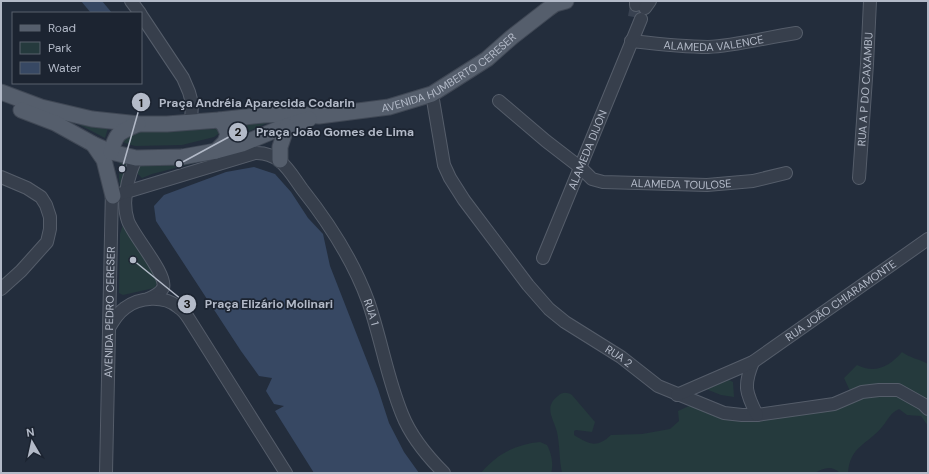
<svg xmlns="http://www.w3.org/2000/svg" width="929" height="474" font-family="'DM Sans',sans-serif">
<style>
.green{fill:#253a3d}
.water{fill:#374863}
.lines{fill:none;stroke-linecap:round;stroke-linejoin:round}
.minor-tunnel{stroke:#394251;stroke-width:12;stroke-dasharray:12 6;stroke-linecap:butt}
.minor-casing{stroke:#555d6a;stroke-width:14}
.major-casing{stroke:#404855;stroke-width:17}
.minor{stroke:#373f4c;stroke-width:12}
.major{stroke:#555e6c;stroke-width:15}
.labels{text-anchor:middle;stroke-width:3.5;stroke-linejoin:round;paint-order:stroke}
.street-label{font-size:11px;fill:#b3bac8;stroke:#1c2431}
.leader{fill:none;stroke:#b3bac8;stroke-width:1.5}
.callout-dot{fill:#b3bac8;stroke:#1c2431;stroke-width:1.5}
.mark-label{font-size:12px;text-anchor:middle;font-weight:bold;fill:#111}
.callout-label{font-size:12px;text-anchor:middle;font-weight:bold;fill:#b3bac8;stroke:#1c2431;stroke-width:3.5;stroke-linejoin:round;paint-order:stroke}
</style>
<rect width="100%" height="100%" fill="#232d3c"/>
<!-- green -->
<g class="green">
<path d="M 55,112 L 109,125 L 105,138 Z"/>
<path d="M 285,115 L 238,136 L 237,121 Z"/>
<path d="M 218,129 L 221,132 L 214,137 L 182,145 L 135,146 L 125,143 L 121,140 L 126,131 Z"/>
<path d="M 220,153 L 222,156 L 152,174 L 142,178 L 138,174 L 138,166 L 146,162 L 156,166 Z"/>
<path d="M 120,156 L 128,159 L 123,183 L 120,185 L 119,178 Z"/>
<path d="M 124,221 L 159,281 L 154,288 L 123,295 L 119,293 L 120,234 Z"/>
<path d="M 902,352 C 910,358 919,359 928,364 L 928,426 L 921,416 L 907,415 L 899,409 C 890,413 888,420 882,427 C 867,445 850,446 848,473 L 840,473 C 832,465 823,468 815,473 L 562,473 C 559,460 560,446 557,432 C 554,419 543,407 558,396 C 562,392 567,392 572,395 L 595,422 L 592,432 L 576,430 L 574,431 L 574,435 C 590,445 597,448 611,435 L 642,434 L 670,429 L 679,421 L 678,411 L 689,406 L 700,406 L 761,416 L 847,398 L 850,391 L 844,378 L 857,365 C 875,374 889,367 902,352 Z"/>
<path d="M 729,380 L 733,382 L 734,397 L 721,395 L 706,389 Z"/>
<path d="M 540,442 L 547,445 C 551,452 554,465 551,473 L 481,473 C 496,454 517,444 540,442 Z"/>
</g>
<!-- water -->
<g class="water">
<path d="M 81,1 L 102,1 L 112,13 L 91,13 Z"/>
<path d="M 254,167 L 275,174 L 291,192 L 308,218 L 323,234 L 330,266 L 378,389 L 389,423 L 404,452 L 419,473 L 314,473 L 275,411 L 284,406 L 274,404 L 266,391 L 272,378 L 259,376 L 241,351 L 156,221 L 154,206 L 164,195 L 226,172 Z"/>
</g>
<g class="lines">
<!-- minor-tunnel -->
<path class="minor-tunnel" d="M 634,17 L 636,5"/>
<!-- minor casing -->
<g class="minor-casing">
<g id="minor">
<path d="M 131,1 L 140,13"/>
<path d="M 636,5 L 636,1"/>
<path d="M 645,8 L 650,1"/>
<path d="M 141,15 L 183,78 L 189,92 L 192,103 L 191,122"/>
<path id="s1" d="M 631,41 C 657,44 682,47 708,47 C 735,46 768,37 796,33"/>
<path id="s2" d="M 432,94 L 444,165 L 450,178 L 464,200 L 528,285 L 549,309 L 565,322 L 621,357 L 658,386 L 724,413 L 742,415 L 757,415 L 834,404 L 862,392 L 879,390 L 898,390 L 923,404 L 928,409"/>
<path id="s3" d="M 499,101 L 546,141 L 581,168 L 592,179 L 603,182 L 707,185 L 753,181 L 786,173"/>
<path d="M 136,158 C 128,177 121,201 128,221 C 134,237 168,275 163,288 C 160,294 153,297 148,299"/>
<path d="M 1,177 L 27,188 L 41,197 L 46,205 L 50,217 L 50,229 L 47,242 L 21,271 L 1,289"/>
<path id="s4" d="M 859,178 L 867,64 L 870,1"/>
<path id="s5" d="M 113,196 L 255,153 C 280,152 289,171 302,189 C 329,223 353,260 368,301 C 381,338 387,378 402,414 C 411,437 427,456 444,473"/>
<path id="s6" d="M 543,258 L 641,19"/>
<path d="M 109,328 C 113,321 118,313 125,308 C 139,297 164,295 178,307 C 183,310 186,314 189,319 L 286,473"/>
<path d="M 753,362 C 743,386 746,393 757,415"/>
<path id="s7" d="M 677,395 L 753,362 L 928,239"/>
<path id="s8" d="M 106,473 L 112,188"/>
</g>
</g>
<!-- major casing -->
<g class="major-casing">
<g id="major">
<path id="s9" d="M 1,92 L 41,107 L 92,119 L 139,124 L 167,124 L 219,120 L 263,115 L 297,114 L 319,116 L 389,107 L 432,94 L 487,59 L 512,37 L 548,9 L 555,4 L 566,1"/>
<path d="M 21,110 L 55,123 L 93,144 L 111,152 L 136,158 L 182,157 L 216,151 L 242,144 L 278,129 L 309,119"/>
<path d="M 93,144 L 104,160 L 113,196"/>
<path d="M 216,151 L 225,142 L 228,134 L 224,125 L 219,120"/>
<path d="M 111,152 C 117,131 119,133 138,124"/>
<path d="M 280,160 L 280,147 L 287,126"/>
</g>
</g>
<!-- minor -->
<use href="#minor" class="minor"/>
<!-- major -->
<use href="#major" class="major"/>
</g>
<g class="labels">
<!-- street labels -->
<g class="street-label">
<text dy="4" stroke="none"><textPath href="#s1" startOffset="83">ALAMEDA VALENCE</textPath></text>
<text dy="4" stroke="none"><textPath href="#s9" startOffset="463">AVENIDA HUMBERTO CERESER</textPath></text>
<text dy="4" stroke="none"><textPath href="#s4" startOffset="89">RUA A P DO CAXAMBU</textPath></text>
<text dy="4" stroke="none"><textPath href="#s6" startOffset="117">ALAMEDA DIJON</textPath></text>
<text dy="4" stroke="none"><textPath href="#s3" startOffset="211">ALAMEDA TOULOSE</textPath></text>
<text dy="4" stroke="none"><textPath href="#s7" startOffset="190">RUA JOÃO CHIARAMONTE</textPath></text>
<text dy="4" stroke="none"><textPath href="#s8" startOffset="161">AVENIDA PEDRO CERESER</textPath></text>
<text dy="4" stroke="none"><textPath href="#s5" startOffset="353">RUA 1</textPath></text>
<text dy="4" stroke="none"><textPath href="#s2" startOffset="335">RUA 2</textPath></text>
</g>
</g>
<!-- callouts -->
<path class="leader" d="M122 169L141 102M179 164L238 132M133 260L187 304"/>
<g class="callout-dot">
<circle cx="122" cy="169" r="4"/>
<circle cx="179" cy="164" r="4"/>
<circle cx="133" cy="260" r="4"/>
<circle cx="141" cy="102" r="10"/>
<circle cx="238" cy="132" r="10"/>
<circle cx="187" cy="304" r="10"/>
</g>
<g class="mark-label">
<text x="141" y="107">1</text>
<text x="238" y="136">2</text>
<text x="187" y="308">3</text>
</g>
<g class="callout-label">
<text x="257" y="107">Praça Andréia Aparecida Codarin</text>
<text x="335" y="136">Praça João Gomes de Lima</text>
<text x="269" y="308">Praça Elizário Molinari</text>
</g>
<!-- border -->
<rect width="929" height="474" fill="none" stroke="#b3bac8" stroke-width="4"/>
<!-- legend -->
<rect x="12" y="12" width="130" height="72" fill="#1c2431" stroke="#58606d"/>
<rect x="20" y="25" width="20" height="6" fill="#555e6c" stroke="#58606d"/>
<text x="48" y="32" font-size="12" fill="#b3bac8">Road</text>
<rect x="20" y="42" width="20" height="12" fill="#253a3d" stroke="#58606d"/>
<text x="48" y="52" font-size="12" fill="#b3bac8">Park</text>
<rect x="20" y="62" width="20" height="12" fill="#374863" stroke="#58606d"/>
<text x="48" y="72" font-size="12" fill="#b3bac8">Water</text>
<!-- north arrow -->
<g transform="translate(32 442) rotate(351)" stroke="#1c2431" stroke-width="3" paint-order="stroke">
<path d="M0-3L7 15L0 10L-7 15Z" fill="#b3bac8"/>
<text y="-6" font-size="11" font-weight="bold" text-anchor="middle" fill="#b3bac8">N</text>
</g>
</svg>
